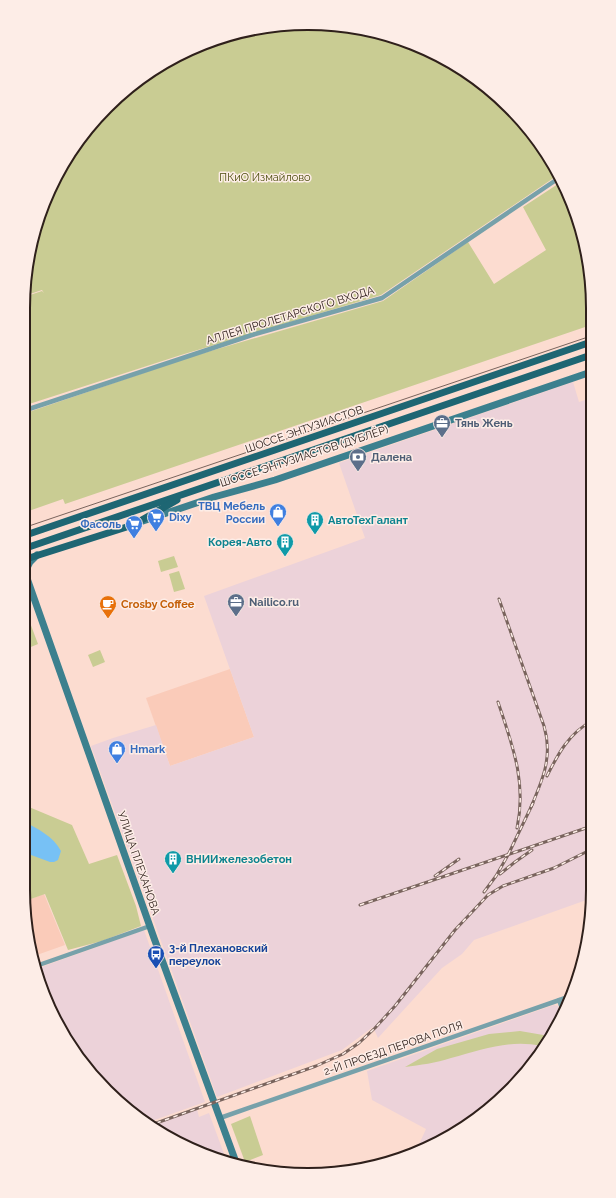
<svg xmlns="http://www.w3.org/2000/svg" width="616" height="1198" font-family="Raleway,sans-serif">
<style>
.built{fill:#facbb9}
.industrial{fill:#ecd2d9}
.green{fill:#c9cc93}
.water{fill:#77c1f5}
.lines{fill:none;stroke-linecap:round;stroke-linejoin:round}
.street{stroke:#77a1aa;stroke-width:4.5}
.secondary{stroke:#3c808e;stroke-width:7}
.primary{stroke:#1e6673;stroke-width:7}
.tram{stroke:#79645d;stroke-width:1}
.rail-casing{stroke:#79645d;stroke-width:3}
.rail{stroke:#fdede7;stroke-width:1.5;stroke-dasharray:4.5;stroke-linecap:butt}
.labels{text-anchor:middle;stroke-width:3;stroke-linejoin:round;paint-order:stroke}
.park-label{font-size:11px;fill:#4b4c0c;stroke:#fdede7}
.street-label{font-size:11px;fill:#2f201b;stroke:#fdede7}
.service-label{font-size:11px;font-weight:bold;fill:#4e5e75;stroke:#fdede7;text-anchor:start}
.shop-label{font-size:11px;font-weight:bold;fill:#366cbe;stroke:#fdede7;text-anchor:end}
.culture-label{font-size:11px;font-weight:bold;fill:#0d838f;stroke:#fdede7;text-anchor:start}
.food-label{font-size:11px;font-weight:bold;fill:#c56008;stroke:#fdede7;text-anchor:start}
.transit-label{font-size:11px;font-weight:bold;fill:#164399;stroke:#fdede7;text-anchor:start}
.rim{fill:none;stroke:#2f201b;stroke-width:2}
</style>
<rect width="100%" height="100%" fill="#fcdcd0"/>
<!-- built -->
<g class="built">
<path d="M 230,669 L 254,737 L 170,766 L 146,698 Z"/>
<path d="M 44,894 L 65,945 L 34,956 L 25,901 Z"/>
</g>
<!-- industrial -->
<g class="industrial">
<path d="M 573,382 L 579,402 L 591,398 L 592,898 L 474,940 L 462,954 L 442,968 L 378,1038 L 373,1027 L 342,1050 L 217,1097 L 91,746 L 113,738 L 156,725 L 170,766 L 254,737 L 204,596 L 365,538 L 339,463 Z"/>
<path d="M 144,930 L 205,1102 L 146,1123 L 82,1064 L 38,982 L 36,969 Z"/>
<path d="M 554,1005 L 558,1006 L 562,1018 L 510,1091 L 434,1146 L 416,1151 L 426,1129 L 372,1100 L 367,1071 Z"/>
<path d="M 197,1109 L 199,1117 L 209,1113 L 227,1162 L 199,1153 L 149,1126 Z"/>
</g>
<!-- green -->
<g class="green">
<path d="M 326,24 L 382,33 L 434,52 L 482,82 L 534,135 L 558,175 L 381,295 L 181,355 L 23,406 L 24,297 L 42,291 L 44,293 L 42,290 L 24,296 L 33,234 L 52,182 L 82,135 L 120,94 L 165,61 L 216,38 L 271,25 Z"/>
<path d="M 561,182 L 571,199 L 591,271 L 591,325 L 65,504 L 63,499 L 23,513 L 23,414 L 190,357 L 383,301 L 468,242 L 494,284 L 546,250 L 523,207 Z"/>
<path d="M 174,556 L 178,567 L 161,572 L 158,561 Z"/>
<path d="M 179,571 L 185,589 L 174,592 L 169,574 Z"/>
<path d="M 29,620 L 38,644 L 26,649 L 23,642 L 23,622 Z"/>
<path d="M 100,650 L 105,662 L 93,667 L 88,655 Z"/>
<path d="M 23,802 L 29,807 L 72,825 L 89,864 L 117,855 L 136,906 L 141,926 L 102,941 L 68,950 L 45,894 L 25,901 L 23,890 Z"/>
<path d="M 520,1031 L 549,1036 L 542,1046 C 508,1039 482,1050 451,1058 C 436,1063 420,1065 405,1067 L 437,1049 L 489,1034 Z"/>
<path d="M 250,1116 L 263,1155 L 245,1162 L 231,1124 Z"/>
</g>
<!-- water -->
<path class="water" d="M 23,821 C 38,829 53,836 61,851 L 58,860 L 54,862 L 50,862 L 23,852 Z"/>
<g class="lines">
<!-- street -->
<g class="street">
<path d="M 23,411 L 252,335 L 382,298 L 559,178"/>
<path d="M 36,966 L 150,926"/>
<path d="M 559,1000 L 564,1014"/>
<path d="M 220,1118 L 571,996"/>
</g>
<!-- secondary -->
<g class="secondary">
<path d="M 143,521 L 214,497 L 275,480 L 591,372"/>
<path d="M 23,567 L 154,938 L 237,1165"/>
<path d="M 25,572 L 30,562 L 37,555"/>
</g>
<!-- primary -->
<g class="primary">
<path d="M 23,536 L 591,342"/>
<path d="M 23,549 L 591,355"/>
<path d="M 23,560 L 133,525 L 177,500"/>
</g>
<!-- tram -->
<path class="tram" d="M 23,528 L 591,336"/>
<!-- rail casing -->
<g class="rail-casing">
<g id="rail">
<path d="M 499,599 L 544,726 C 553,756 543,779 531,807"/>
<path d="M 498,702 C 512,744 527,782 517,828"/>
<path d="M 547,776 C 558,754 569,733 592,721"/>
<path d="M 500,874 L 515,862 L 532,850"/>
<path d="M 435,876 L 459,859"/>
<path d="M 484,892 L 496,876 L 508,855 L 533,803"/>
<path d="M 360,905 L 592,826"/>
<path d="M 148,1126 L 316,1066 L 343,1054 L 359,1043 L 375,1028 L 395,1006 L 455,930 L 488,895 L 503,886 L 554,868 L 592,849"/>
</g>
</g>
<!-- rail -->
<use href="#rail" class="rail"/>
</g>
<!-- icons -->
<defs>
<g id="office-pin" transform="scale(0.9)"><path d="M0 17L-7.5 6A9.5 9.5 0 1 1 7.5 6Z" fill="#5c6f8a" stroke="#fdede7"/><path d="M-6-3h4V-5.5h4V-3h4V5H-6ZM-1-4.5V-3h2v-1.5ZM-6 0V1H6V0Z" fill="#fff"/></g>
<g id="bank-pin" transform="scale(0.9)"><path d="M0 17L-7.5 6A9.5 9.5 0 1 1 7.5 6Z" fill="#5c6f8a" stroke="#fdede7"/><path d="M-6-4H6V4H-6ZM0-2.3a2.3 2.3 0 1 0 0 4.6a2.3 2.3 0 1 0 0-4.6Z" fill="#fff"/></g>
<g id="shop-pin" transform="scale(0.9)"><path d="M0 17L-7.5 6A9.5 9.5 0 1 1 7.5 6Z" fill="#3f7fe0" stroke="#fdede7"/><path d="M-5-2.5h2.3a2.7 3.5 0 0 1 5.4 0H5L5.5 6h-11ZM-1.5-2.5h3a1.5 2.3 0 0 0-3 0Z" fill="#fff"/></g>
<g id="supermarket-pin" transform="scale(0.9)"><path d="M0 17L-7.5 6A9.5 9.5 0 1 1 7.5 6Z" fill="#3f7fe0" stroke="#fdede7"/><path d="M-6-5.5h2.5l.6 2H6L4.5 2H-2.5L-4.4-4H-6ZM-1.5 3.2a1.3 1.3 0 1 0 .1 0ZM3 3.2a1.3 1.3 0 1 0 .1 0Z" fill="#fff"/></g>
<g id="building-pin" transform="scale(0.9)"><path d="M0 17L-7.5 6A9.5 9.5 0 1 1 7.5 6Z" fill="#0f9aa8" stroke="#fdede7"/><path d="M-4-6H4V6H1V3H-1V6H-4ZM-2.5-4.3h1.7v1.8h-1.7ZM.8-4.3h1.7v1.8H.8ZM-2.5-1h1.7V.8h-1.7ZM.8-1h1.7V.8H.8Z" fill="#fff"/></g>
<g id="cafe-pin" transform="scale(0.9)"><path d="M0 17L-7.5 6A9.5 9.5 0 1 1 7.5 6Z" fill="#e8710a" stroke="#fdede7"/><path d="M-5.5-4.5H6V0H3Q3 3.5 0 3.5H-2.5Q-5.5 3.5-5.5 0ZM3-3.2v2h1.7v-2ZM-6 4.5H4V6H-6Z" fill="#fff"/></g>
<g id="bus-pin" transform="scale(0.9)"><path d="M0 17L-7.5 6A9.5 9.5 0 1 1 7.5 6Z" fill="#1a4fb4" stroke="#fdede7"/><path d="M-5-6H5V4H4V6H2V4H-2V6H-4V4H-5ZM-3.5-4V0h7V-4ZM-3.5 1.2v1.5H-2V1.2ZM2 1.2v1.5H3.5V1.2Z" fill="#fff"/></g>
</defs>
<g fill-rule="evenodd">
<use href="#office-pin" x="442" y="423"/>
<use href="#bank-pin" x="358" y="457"/>
<use href="#shop-pin" x="278" y="512"/>
<use href="#supermarket-pin" x="156" y="517"/>
<use href="#building-pin" x="315" y="520"/>
<use href="#supermarket-pin" x="134" y="524"/>
<use href="#building-pin" x="285" y="542"/>
<use href="#office-pin" x="236" y="602"/>
<use href="#cafe-pin" x="108" y="604"/>
<use href="#shop-pin" x="117" y="749"/>
<use href="#building-pin" x="173" y="859"/>
<use href="#bus-pin" x="156" y="954"/>
</g>
<g class="labels">
<!-- park labels -->
<g class="park-label">
<text x="265" y="181">ПКиО Измайлово</text>
</g>
<!-- street labels -->
<g class="street-label">
<text transform="translate(290 315) rotate(-17)" y="4">АЛЛЕЯ ПРОЛЕТАРСКОГО ВХОДА</text>
<text transform="translate(304 429) rotate(-19)" y="4">ШОССЕ ЭНТУЗИАСТОВ</text>
<text transform="translate(304 456) rotate(-18)" y="4">ШОССЕ ЭНТУЗИАСТОВ (ДУБЛЁР)</text>
<text transform="translate(139 863) rotate(71)" y="4">УЛИЦА ПЛЕХАНОВА</text>
<text transform="translate(393 1048) rotate(-19)" y="4">2-Й ПРОЕЗД ПЕРОВА ПОЛЯ</text>
</g>
<!-- service labels -->
<g class="service-label">
<text x="455" y="427">Тянь Жень</text>
<text x="371" y="461">Далена</text>
<text x="249" y="606">Nailico.ru</text>
</g>
<!-- shop labels -->
<g class="shop-label">
<text x="265" y="510">ТВЦ Мебель<tspan x="265" dy="13">России</tspan></text>
<text x="169" y="521" text-anchor="start">Dixy</text>
<text x="121" y="528">Фасоль</text>
<text x="130" y="753" text-anchor="start">Hmark</text>
</g>
<!-- culture labels -->
<g class="culture-label">
<text x="328" y="524">АвтоТехГалант</text>
<text x="272" y="546" text-anchor="end">Корея-Авто</text>
<text x="186" y="863">ВНИИжелезобетон</text>
</g>
<!-- food labels -->
<g class="food-label">
<text x="121" y="608">Crosby Coffee</text>
</g>
<!-- transit labels -->
<g class="transit-label">
<text x="169" y="952">3-й Плехановский<tspan x="169" dy="13">переулок</tspan></text>
</g>
</g>
<!-- crop -->
<path d="M0 0H616V1198H0ZM308 30H308A278 278 0 0 1 586 308V890A278 278 0 0 1 308 1168H308A278 278 0 0 1 30 890V308A278 278 0 0 1 308 30Z" fill="#fdede7" fill-rule="evenodd"/>
<path class="rim" d="M308 30H308A278 278 0 0 1 586 308V890A278 278 0 0 1 308 1168H308A278 278 0 0 1 30 890V308A278 278 0 0 1 308 30Z"/>
</svg>
